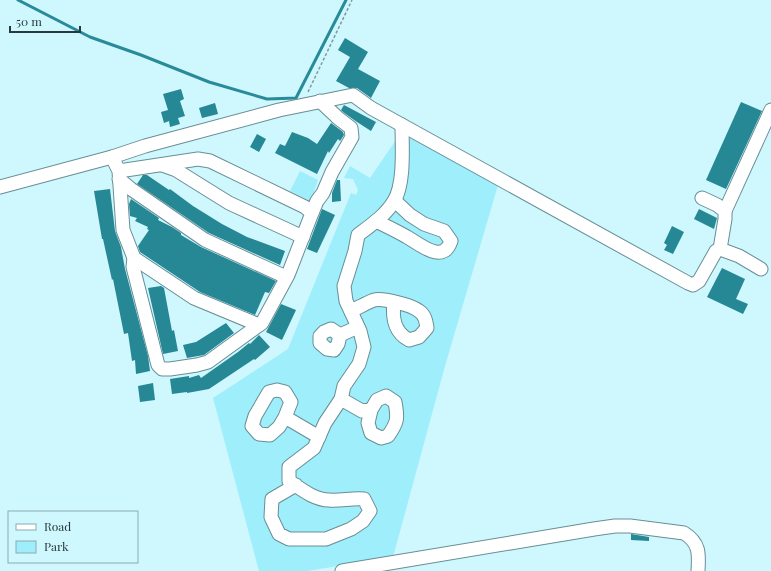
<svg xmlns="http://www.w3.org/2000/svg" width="771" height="571" font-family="'Playfair Display',serif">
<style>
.green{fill:#9eeefb}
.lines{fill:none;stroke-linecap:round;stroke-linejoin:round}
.stream{stroke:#298b99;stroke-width:3}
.building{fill:#268795}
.minor-casing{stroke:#688e95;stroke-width:15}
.path{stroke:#7e9ba0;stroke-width:1.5;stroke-dasharray:3 2;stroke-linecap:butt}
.minor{stroke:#fff;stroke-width:13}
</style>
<rect width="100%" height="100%" fill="#cef7fe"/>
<!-- green -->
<g class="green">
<path d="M 400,134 L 408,134 L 498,185 L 445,366 L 393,557 L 307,571 L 259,571 L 213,398 L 288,349 L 351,193 L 356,195 L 358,190 L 353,179 L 344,178 L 350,166 L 370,178 Z"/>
<path d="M 300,171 L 318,180 C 315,188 314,194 310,201 L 290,191 Z"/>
</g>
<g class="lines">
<!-- stream -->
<path class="stream" d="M 18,0 L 90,37 L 141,55 L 209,82 L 267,99 L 296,98 L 346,0"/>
</g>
<!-- building -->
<g class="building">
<path d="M 345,38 L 368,52 L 358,69 L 380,81 L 371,98 L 357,88 L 349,88 L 336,81 L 350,57 L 338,50 Z"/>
<path d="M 181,89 L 184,99 L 180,101 L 185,116 L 178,118 L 180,124 L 170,127 L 169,121 L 164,123 L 161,112 L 168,110 L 163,94 Z"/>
<path d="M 741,102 L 762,111 L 726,189 L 706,180 Z"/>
<path d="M 215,103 L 218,114 L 202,118 L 199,108 Z"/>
<path d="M 344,105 L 376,122 L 371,131 L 357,122 L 343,112 L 341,110 Z"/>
<path d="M 331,123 L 343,132 L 344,135 L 340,141 L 338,139 L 329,153 L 328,151 L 317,174 L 275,153 L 280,144 L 285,146 L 292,132 L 308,138 L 317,144 Z"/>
<path d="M 257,134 L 266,139 L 259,152 L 250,147 Z"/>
<path d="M 143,175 L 147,175 L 169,190 L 170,189 L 193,206 L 222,224 L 247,237 L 285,251 L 280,265 L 209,233 L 137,184 Z"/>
<path d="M 337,180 L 340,180 L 341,201 L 332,202 L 332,193 Z"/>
<path d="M 110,189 L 115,231 L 121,247 L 125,269 L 148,356 L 150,371 L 136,374 L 135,360 L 132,361 L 128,333 L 124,334 L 113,279 L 112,280 L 103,239 L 102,239 L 94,191 Z"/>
<path d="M 131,199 L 159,218 L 158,220 L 172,227 L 181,233 L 181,235 L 201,247 L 276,281 L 269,293 L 265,292 L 255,315 L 200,292 L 140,252 L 138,246 L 149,230 L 147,229 L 148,227 L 135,221 L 137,218 L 130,216 L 129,204 Z"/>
<path d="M 322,209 L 335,215 L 317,253 L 307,249 Z"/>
<path d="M 699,209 L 717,218 L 714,229 L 694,219 Z"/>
<path d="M 672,226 L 684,232 L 673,254 L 664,250 L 667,245 L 664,243 Z"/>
<path d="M 722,268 L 745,279 L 736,299 L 748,304 L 743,314 L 707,297 Z"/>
<path d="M 161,286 L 164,288 L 172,331 L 174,330 L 178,351 L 163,354 L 148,288 Z"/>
<path d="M 281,304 L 296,310 L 282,340 L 266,332 Z"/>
<path d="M 226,323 L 234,333 L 204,355 L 187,358 L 183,345 L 196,342 Z"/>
<path d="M 259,335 L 270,347 L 255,360 L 254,359 L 209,389 L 187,393 L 187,392 L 172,394 L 170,379 L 189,376 L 189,378 L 199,375 L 201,378 L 238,352 L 249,343 L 250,344 Z"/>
<path d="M 153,383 L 155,400 L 140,402 L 138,386 Z"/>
<path d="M 631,534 L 649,537 L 649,541 L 631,540 Z"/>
</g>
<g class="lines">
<!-- minor casing -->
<g class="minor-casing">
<g id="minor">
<path d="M 112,157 L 119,171 L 123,230 L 134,258 L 194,298 L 259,325 L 262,323 L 288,275 L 312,213 L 305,207 L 210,161 L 198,159 L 119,171"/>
<path d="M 162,165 L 176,170 L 229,203 L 303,237"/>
<path d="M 119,179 L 131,189 L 205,240 L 286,277"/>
<path d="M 0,187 L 112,157 L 145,146 L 279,110 L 353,95 L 371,108 L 688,283 L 693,285 L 699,281 L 716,251 L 720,249 L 739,256 L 761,269"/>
<path d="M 702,198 L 717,205 L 725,211 L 725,219 L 720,249"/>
<path d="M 725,211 L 771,110"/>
<path d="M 312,213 L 317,201 L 323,193 L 332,172 L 352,137 L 351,128 L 338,118 L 320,101"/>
<path d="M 376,221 C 386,226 397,231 407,237 C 420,244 443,265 451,241 L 444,231 L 424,224 L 410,215 L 395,201"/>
<path d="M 134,258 L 133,267 L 158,365 L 162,369 L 170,369 L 197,365 L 208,362 L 259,325"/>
<path d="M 351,311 C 358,308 366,303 374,300 C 383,298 412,305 419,311 C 425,315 426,321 427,328 L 419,337 L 409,340 C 394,332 392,318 394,302"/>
<path d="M 340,335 L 331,329 L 324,332 L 320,336 L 320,343 L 327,349 L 334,350 L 338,344 L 340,335 L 358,327"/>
<path d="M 341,399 L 362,411 L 371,410 L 377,400 L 386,396 L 395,402 C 398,418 398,422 388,436 L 381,438 L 371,433 L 368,423 L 371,410"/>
<path d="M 285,417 L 291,402 L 285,392 L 277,390 L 269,392 L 255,416 L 252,426 L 259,434 L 270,435 L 279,427 L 285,417 L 319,437"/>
<path d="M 296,485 L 272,499 L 271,517 L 279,534 L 289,539 L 326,539 L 351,529 L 363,521 L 370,511 L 364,499 C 351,498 341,501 329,500 C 314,500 300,488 289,481 L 289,467 L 314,448 L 325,423 L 341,399 L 344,386 L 359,364 L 364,347 L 360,331 L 346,301 L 344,286 L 355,251 L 358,235 C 371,225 386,215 394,201 C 405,184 402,145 402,125"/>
<path d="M 342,571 L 594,529 L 615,526 L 630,526 L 684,533 C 700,543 699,554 698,571"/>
</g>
</g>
<!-- path -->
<path class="path" d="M 308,92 L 352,0"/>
<!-- minor -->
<use href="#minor" class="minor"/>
</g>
<!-- legend -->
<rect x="8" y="511" width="130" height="52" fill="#cef7fe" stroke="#8cabb0"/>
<rect x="16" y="524" width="20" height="6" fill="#ffffff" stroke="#8cabb0"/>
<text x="44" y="531" font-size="12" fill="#28383b">Road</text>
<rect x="16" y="541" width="20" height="12" fill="#9eeefb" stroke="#8cabb0"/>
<text x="44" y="551" font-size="12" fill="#28383b">Park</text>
<!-- scale -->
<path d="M10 26v6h70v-6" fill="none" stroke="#28383b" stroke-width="2"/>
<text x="16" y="26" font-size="12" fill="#28383b" stroke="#cef7fe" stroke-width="3" paint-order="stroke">50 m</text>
</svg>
